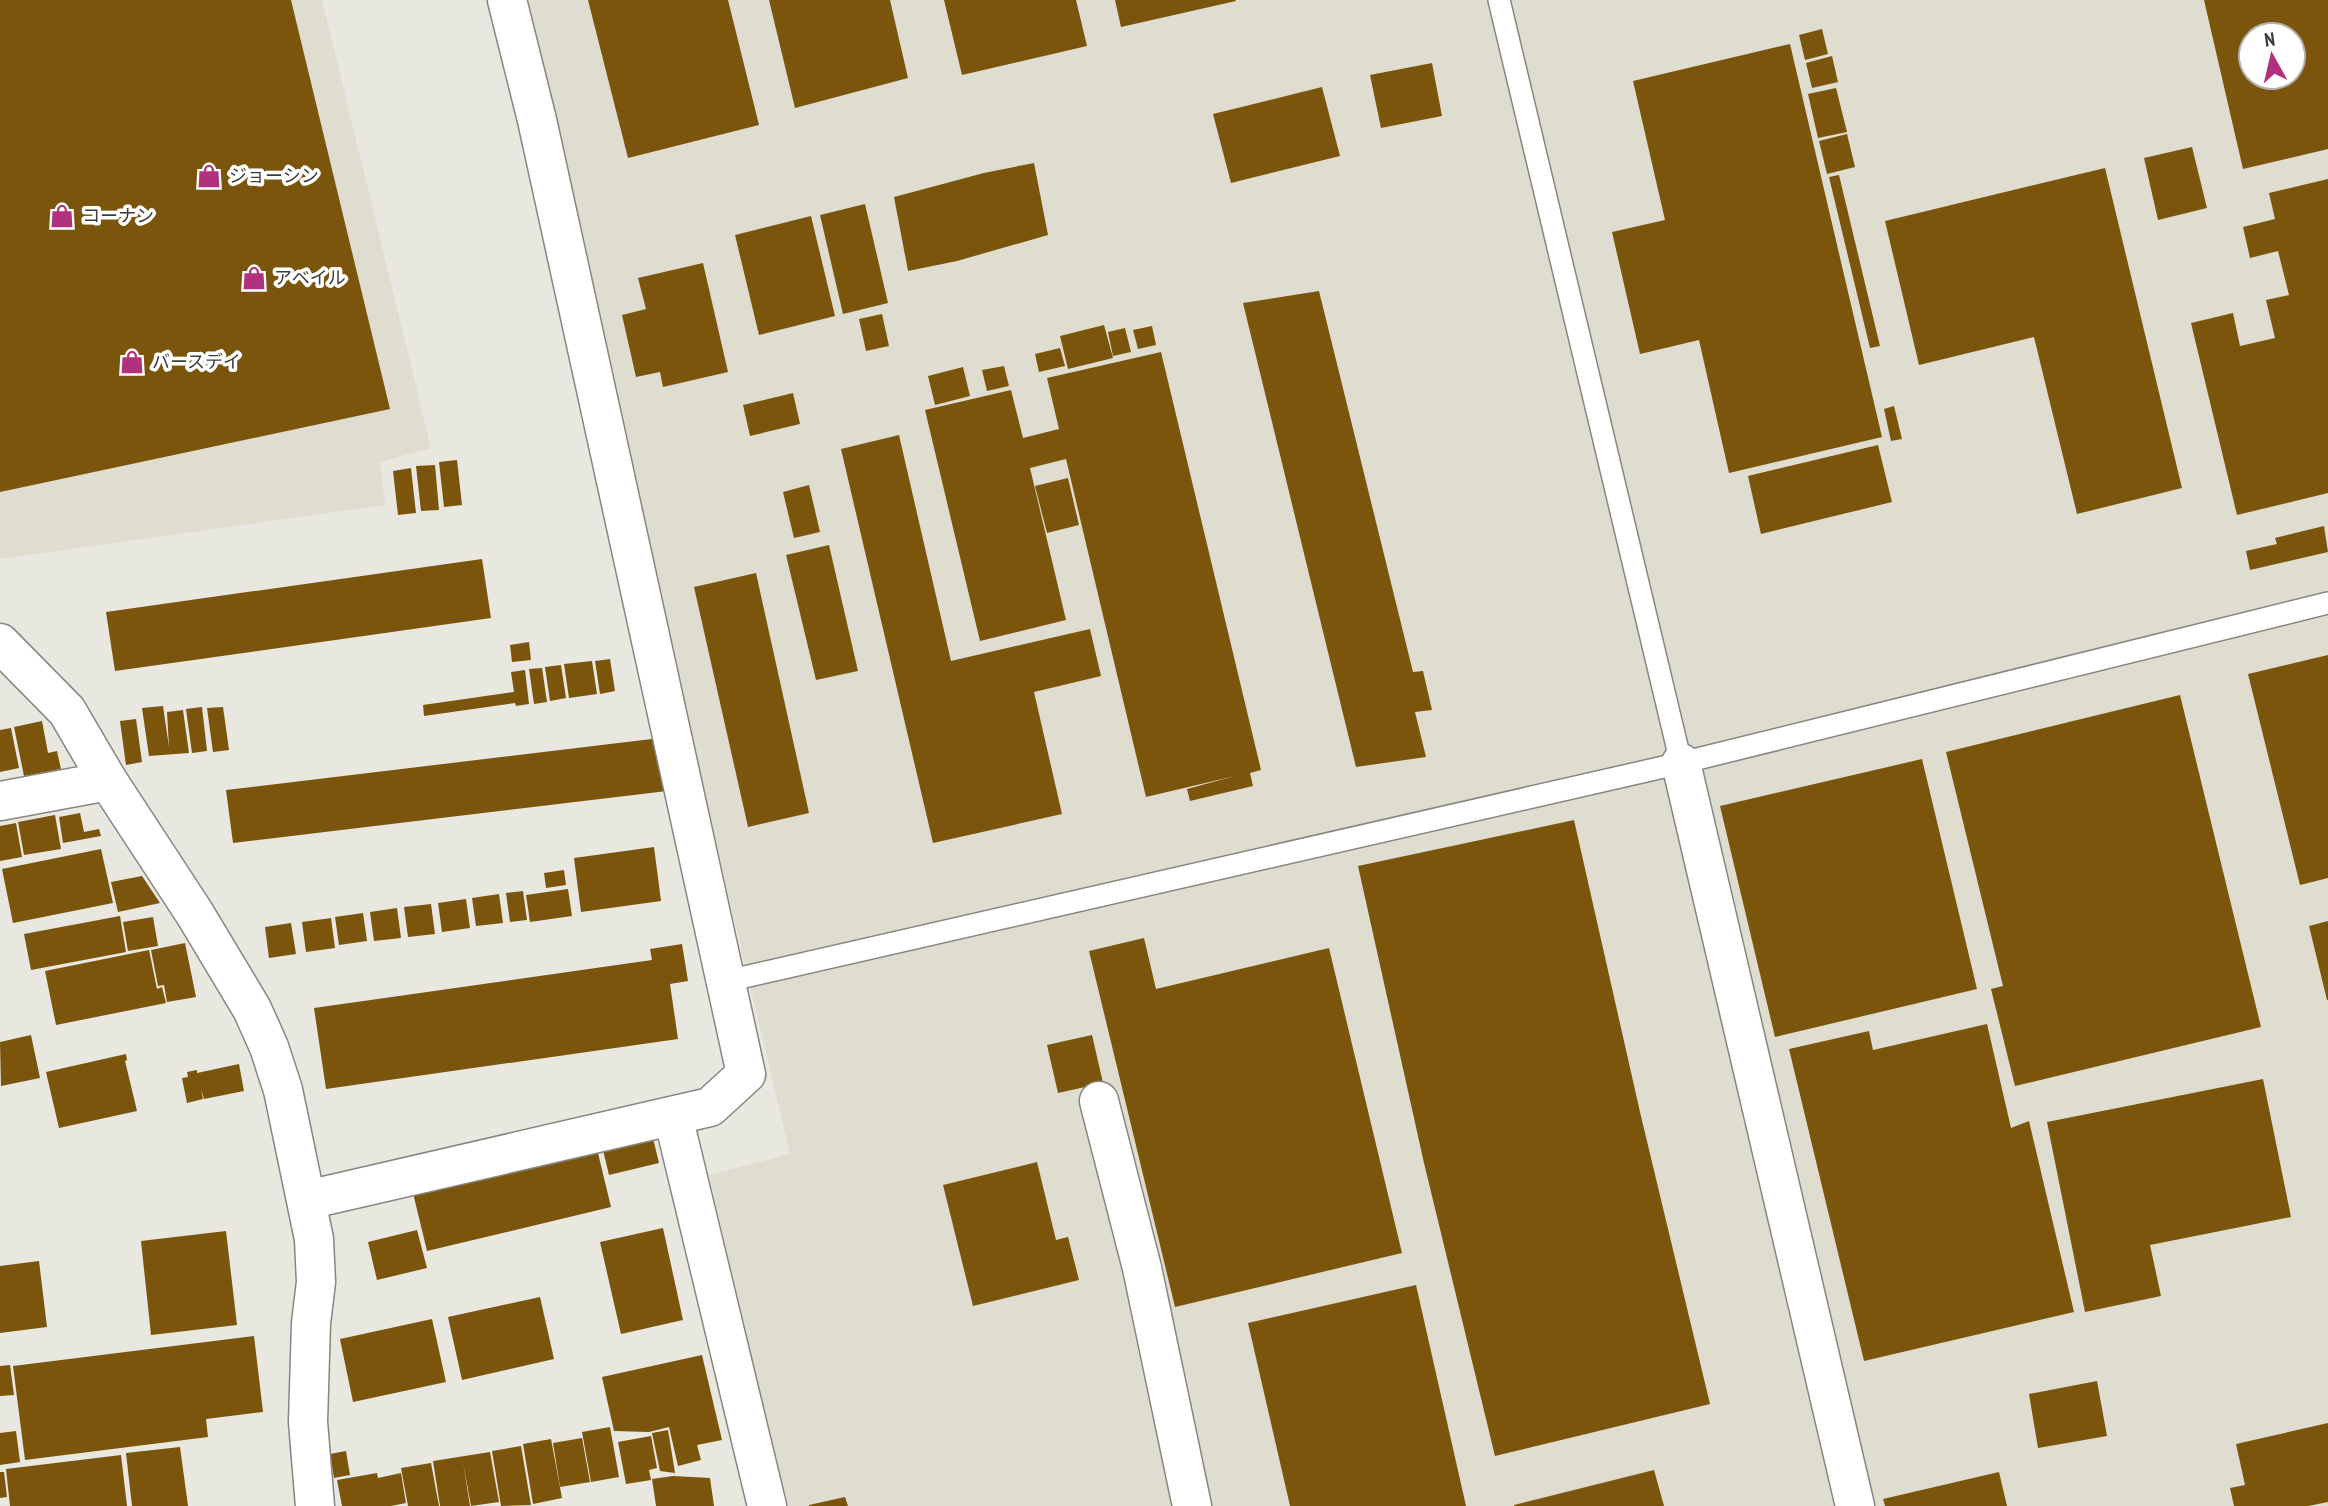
<svg xmlns="http://www.w3.org/2000/svg" width="2328" height="1506" font-family="'PT Sans Narrow','Noto Sans JP',sans-serif">
<style>
.built{fill:#dfddcf;fill-rule:evenodd}
.building{fill:#7b550b;fill-rule:evenodd}
.lines{fill:none;stroke-linecap:round;stroke-linejoin:round}
.service-casing{stroke:#878680;stroke-width:24}
.minor-casing{stroke:#878680;stroke-width:41}
.service{stroke:#fff;stroke-width:21}
.minor{stroke:#fff;stroke-width:38}
.labels{text-anchor:middle;stroke-width:7;stroke-linejoin:round;paint-order:stroke}
.poi-label{font-size:18px;fill:#3d3c3a;stroke:#fff;text-anchor:start}
</style>
<rect width="100%" height="100%" fill="#e8e7e0"/>
<!-- built -->
<g class="built">
<path d="M 0,0 L 322,0 L 431,448 L 380,462 L 385,505 L 0,559 Z"/>
<path d="M 516,0 L 2328,0 L 2328,1506 L 787,1506 L 709,1175 L 790,1154 ZM 2251,35 L 2293,35 L 2293,77 L 2251,77 Z"/>
</g>
<!-- building -->
<g class="building">
<path d="M 0,0 L 291,0 L 390,409 L 0,492 Z"/>
<path d="M 588,0 L 728,0 L 759,125 L 628,158 Z"/>
<path d="M 769,0 L 890,0 L 908,78 L 795,108 Z"/>
<path d="M 944,0 L 1076,0 L 1087,46 L 962,75 Z"/>
<path d="M 1115,0 L 1235,0 L 1236,1 L 1121,27 Z"/>
<path d="M 2204,0 L 2328,0 L 2328,149 L 2243,169 ZM 2251,35 L 2293,35 L 2293,77 L 2251,77 Z"/>
<path d="M 1822,29 L 1828,54 L 1805,60 L 1799,35 Z"/>
<path d="M 1790,44 L 1882,437 L 1729,473 L 1699,340 L 1640,354 L 1612,232 L 1665,220 L 1633,81 Z"/>
<path d="M 1832,56 L 1838,82 L 1812,88 L 1806,63 Z"/>
<path d="M 1432,63 L 1442,116 L 1381,128 L 1370,75 Z"/>
<path d="M 1322,87 L 1340,156 L 1231,183 L 1213,114 Z"/>
<path d="M 1836,88 L 1847,132 L 1818,138 L 1808,94 Z"/>
<path d="M 1847,134 L 1855,167 L 1827,174 L 1819,141 Z"/>
<path d="M 2192,147 L 2207,208 L 2158,220 L 2144,158 Z"/>
<path d="M 1034,163 L 1048,235 L 957,261 L 908,271 L 894,197 L 984,173 Z"/>
<path d="M 2105,168 L 2182,488 L 2077,514 L 2034,337 L 1919,365 L 1885,221 Z"/>
<path d="M 1839,175 L 1880,346 L 1870,348 L 1829,177 Z"/>
<path d="M 2328,179 L 2328,493 L 2237,515 L 2191,323 L 2233,313 L 2240,346 L 2275,338 L 2266,300 L 2289,295 L 2278,251 L 2250,258 L 2243,227 L 2275,219 L 2269,193 Z"/>
<path d="M 865,204 L 888,303 L 843,314 L 820,215 Z"/>
<path d="M 811,216 L 835,316 L 759,335 L 735,235 Z"/>
<path d="M 703,263 L 728,372 L 663,387 L 660,372 L 636,377 L 622,315 L 646,309 L 638,278 Z"/>
<path d="M 1319,291 L 1413,672 L 1423,671 L 1432,710 L 1415,712 L 1426,757 L 1356,767 L 1243,303 Z"/>
<path d="M 882,314 L 889,346 L 866,351 L 859,319 Z"/>
<path d="M 1104,325 L 1113,358 L 1068,369 L 1060,336 Z"/>
<path d="M 1152,326 L 1156,345 L 1138,349 L 1133,330 Z"/>
<path d="M 1125,328 L 1131,352 L 1113,356 L 1108,332 Z"/>
<path d="M 1060,348 L 1065,366 L 1039,372 L 1035,354 Z"/>
<path d="M 1161,352 L 1261,770 L 1250,773 L 1253,786 L 1190,801 L 1187,789 L 1235,776 L 1146,797 L 1066,459 L 1030,468 L 1066,620 L 980,641 L 925,410 L 1011,390 L 1023,438 L 1059,429 L 1047,378 Z"/>
<path d="M 1004,366 L 1009,386 L 987,391 L 982,370 Z"/>
<path d="M 963,367 L 970,396 L 935,405 L 928,376 Z"/>
<path d="M 793,393 L 800,424 L 750,436 L 743,405 Z"/>
<path d="M 1894,406 L 1902,439 L 1891,441 L 1884,409 Z"/>
<path d="M 899,435 L 951,661 L 1090,629 L 1101,676 L 1034,692 L 1062,814 L 933,843 L 841,449 Z"/>
<path d="M 1878,445 L 1892,502 L 1761,534 L 1748,476 Z"/>
<path d="M 457,460 L 462,505 L 444,507 L 439,462 Z"/>
<path d="M 435,465 L 439,510 L 421,511 L 416,466 Z"/>
<path d="M 411,468 L 416,513 L 398,515 L 393,471 Z"/>
<path d="M 1068,478 L 1079,525 L 1047,533 L 1035,486 Z"/>
<path d="M 809,485 L 820,532 L 794,538 L 783,492 Z"/>
<path d="M 2324,526 L 2328,552 L 2250,570 L 2246,551 L 2277,544 L 2275,538 Z"/>
<path d="M 829,545 L 858,671 L 816,680 L 786,555 Z"/>
<path d="M 482,559 L 491,618 L 115,671 L 106,612 Z"/>
<path d="M 756,573 L 809,813 L 748,827 L 694,587 Z"/>
<path d="M 529,642 L 531,660 L 512,662 L 510,645 Z"/>
<path d="M 2328,655 L 2328,878 L 2300,885 L 2248,674 Z"/>
<path d="M 610,659 L 615,691 L 600,694 L 595,661 Z"/>
<path d="M 592,661 L 597,694 L 569,698 L 564,664 Z"/>
<path d="M 561,665 L 566,698 L 550,701 L 545,667 Z"/>
<path d="M 542,668 L 547,702 L 534,704 L 529,669 Z"/>
<path d="M 525,670 L 529,704 L 516,706 L 515,703 L 424,716 L 423,705 L 514,692 L 511,672 Z"/>
<path d="M 2180,695 L 2261,1027 L 2015,1086 L 1991,989 L 2003,986 L 1946,752 Z"/>
<path d="M 163,706 L 169,747 L 167,712 L 183,710 L 189,753 L 149,756 L 142,708 Z"/>
<path d="M 202,707 L 207,751 L 192,753 L 186,709 Z"/>
<path d="M 223,707 L 229,750 L 213,752 L 207,708 Z"/>
<path d="M 136,719 L 142,762 L 126,765 L 120,721 Z"/>
<path d="M 42,721 L 48,753 L 57,751 L 61,769 L 24,776 L 14,727 Z"/>
<path d="M 11,728 L 19,768 L 0,772 L 0,730 Z"/>
<path d="M 660,738 L 667,791 L 233,843 L 226,790 Z"/>
<path d="M 1922,759 L 1977,989 L 1775,1037 L 1720,806 Z"/>
<path d="M 80,813 L 84,832 L 99,829 L 101,836 L 63,843 L 59,817 Z"/>
<path d="M 55,815 L 61,849 L 24,855 L 18,822 Z"/>
<path d="M 1574,820 L 1640,1112 L 1710,1404 L 1495,1456 L 1424,1163 L 1358,866 Z"/>
<path d="M 16,823 L 22,857 L 0,861 L 0,826 Z"/>
<path d="M 654,847 L 661,901 L 581,912 L 574,858 Z"/>
<path d="M 101,849 L 113,903 L 13,923 L 2,869 Z"/>
<path d="M 564,870 L 566,885 L 546,888 L 544,873 Z"/>
<path d="M 142,876 L 160,903 L 118,912 L 111,882 Z"/>
<path d="M 568,889 L 572,916 L 530,922 L 526,895 Z"/>
<path d="M 523,891 L 527,920 L 510,922 L 506,893 Z"/>
<path d="M 499,894 L 503,923 L 476,926 L 472,898 Z"/>
<path d="M 466,899 L 470,928 L 442,932 L 438,903 Z"/>
<path d="M 431,904 L 435,934 L 408,937 L 404,907 Z"/>
<path d="M 397,908 L 401,938 L 374,941 L 370,912 Z"/>
<path d="M 363,913 L 367,941 L 339,945 L 335,917 Z"/>
<path d="M 120,916 L 126,952 L 31,970 L 24,934 Z"/>
<path d="M 153,917 L 158,946 L 128,951 L 123,922 Z"/>
<path d="M 331,918 L 335,948 L 306,952 L 302,922 Z"/>
<path d="M 2328,921 L 2328,1000 L 2327,1000 L 2309,926 Z"/>
<path d="M 291,923 L 296,954 L 269,958 L 265,927 Z"/>
<path d="M 1144,938 L 1156,989 L 1329,948 L 1402,1253 L 1175,1307 L 1089,951 Z"/>
<path d="M 185,943 L 196,997 L 167,1002 L 164,985 L 158,986 L 151,950 Z"/>
<path d="M 682,944 L 688,981 L 670,984 L 678,1039 L 326,1089 L 314,1008 L 652,960 L 650,949 Z"/>
<path d="M 149,950 L 157,989 L 162,987 L 166,1003 L 56,1025 L 45,971 Z"/>
<path d="M 1987,1024 L 2011,1128 L 2029,1121 L 2074,1312 L 1864,1361 L 1789,1049 L 1869,1031 L 1873,1050 Z"/>
<path d="M 31,1035 L 40,1078 L 1,1086 L 0,1042 Z"/>
<path d="M 1092,1035 L 1103,1083 L 1058,1093 L 1047,1045 Z"/>
<path d="M 126,1054 L 127,1060 L 125,1061 L 137,1111 L 59,1128 L 46,1072 Z"/>
<path d="M 239,1064 L 244,1091 L 204,1099 L 201,1089 L 203,1099 L 187,1103 L 182,1078 L 188,1077 L 187,1072 L 197,1070 L 197,1073 Z"/>
<path d="M 2263,1079 L 2291,1217 L 2150,1245 L 2161,1296 L 2085,1312 L 2047,1122 Z"/>
<path d="M 652,1134 L 659,1163 L 609,1175 L 602,1146 Z"/>
<path d="M 597,1149 L 611,1207 L 427,1251 L 413,1193 Z"/>
<path d="M 1037,1162 L 1056,1240 L 1068,1237 L 1079,1280 L 973,1306 L 943,1185 Z"/>
<path d="M 663,1228 L 683,1320 L 621,1334 L 600,1242 Z"/>
<path d="M 417,1230 L 427,1268 L 377,1280 L 368,1242 Z"/>
<path d="M 226,1231 L 237,1325 L 151,1335 L 141,1241 Z"/>
<path d="M 39,1261 L 47,1327 L 0,1333 L 0,1266 Z"/>
<path d="M 1416,1285 L 1466,1506 L 1290,1506 L 1248,1323 Z"/>
<path d="M 540,1297 L 554,1359 L 462,1380 L 448,1317 Z"/>
<path d="M 432,1319 L 446,1382 L 353,1402 L 340,1339 Z"/>
<path d="M 254,1336 L 263,1412 L 206,1419 L 208,1437 L 25,1460 L 13,1366 Z"/>
<path d="M 702,1355 L 722,1440 L 697,1445 L 701,1460 L 678,1466 L 669,1427 L 649,1432 L 614,1431 L 602,1377 Z"/>
<path d="M 10,1365 L 14,1395 L 0,1396 L 0,1366 Z"/>
<path d="M 2097,1381 L 2107,1436 L 2038,1448 L 2029,1394 Z"/>
<path d="M 2328,1423 L 2328,1502 L 2308,1506 L 2234,1506 L 2230,1488 L 2245,1485 L 2236,1444 Z"/>
<path d="M 610,1427 L 619,1477 L 591,1482 L 582,1432 Z"/>
<path d="M 668,1430 L 672,1454 L 675,1473 L 660,1471 L 652,1433 Z"/>
<path d="M 16,1431 L 20,1462 L 0,1465 L 0,1433 Z"/>
<path d="M 651,1436 L 657,1468 L 649,1470 L 651,1480 L 626,1484 L 618,1442 Z"/>
<path d="M 582,1438 L 590,1482 L 560,1487 L 553,1443 Z"/>
<path d="M 551,1439 L 562,1498 L 533,1504 L 523,1444 Z"/>
<path d="M 521,1446 L 531,1505 L 501,1506 L 492,1451 Z"/>
<path d="M 180,1447 L 188,1506 L 132,1506 L 126,1453 Z"/>
<path d="M 346,1451 L 350,1475 L 334,1478 L 330,1454 Z"/>
<path d="M 490,1452 L 499,1502 L 471,1506 L 463,1462 L 470,1506 L 440,1506 L 433,1461 Z"/>
<path d="M 121,1455 L 127,1506 L 10,1506 L 6,1469 Z"/>
<path d="M 431,1463 L 439,1506 L 408,1506 L 401,1468 Z"/>
<path d="M 1654,1470 L 1664,1506 L 1514,1506 L 1514,1505 Z"/>
<path d="M 0,1472 L 4,1472 L 7,1497 L 0,1498 Z"/>
<path d="M 1999,1472 L 2007,1506 L 1885,1506 L 1883,1499 Z"/>
<path d="M 377,1473 L 378,1478 L 401,1473 L 406,1503 L 391,1506 L 342,1506 L 337,1480 Z"/>
<path d="M 673,1476 L 710,1478 L 714,1506 L 656,1506 L 652,1479 Z"/>
<path d="M 845,1497 L 848,1506 L 809,1506 L 809,1505 Z"/>
</g>
<g class="lines">
<!-- service casing -->
<g class="service-casing">
<g id="service">
<path d="M 1499,0 L 1681,763"/>
<path d="M 727,981 L 1681,763 L 2328,603"/>
</g>
</g>
<!-- minor casing -->
<g class="minor-casing">
<g id="minor">
<path d="M 0,643 L 67,711 L 108,781 L 195,914 L 252,1009 L 269,1047 L 283,1090 L 314,1239 L 316,1282 L 311,1323 L 308,1422 L 315,1506"/>
<path d="M 1681,763 L 1855,1506"/>
<path d="M 0,801 L 108,781"/>
<path d="M 1099,1101 L 1142,1268 L 1192,1506"/>
<path d="M 673,1116 L 767,1506"/>
<path d="M 307,1200 L 710,1107 L 746,1074 L 537,120 L 507,0"/>
</g>
</g>
<!-- service -->
<use href="#service" class="service"/>
<!-- minor -->
<use href="#minor" class="minor"/>
</g>
<!-- icons -->
<defs>
<g id="shop-bare" transform="scale(1.89)"><path d="M-5-2.5h2.3a2.7 3.5 0 0 1 5.4 0H5L5.5 6h-11ZM-1.5-2.5h3a1.5 2.3 0 0 0-3 0Z" fill="#b2317d" stroke="#fff" stroke-width="2.5" paint-order="stroke"/></g>
</defs>
<g fill-rule="evenodd">
<use href="#shop-bare" x="209" y="176"/>
<use href="#shop-bare" x="62" y="216"/>
<use href="#shop-bare" x="254" y="278"/>
<use href="#shop-bare" x="132" y="362"/>
</g>
<g class="labels">
<!-- poi labels -->
<g class="poi-label">
<text x="229" y="182">ジョーシン</text>
<text x="82" y="222">コーナン</text>
<text x="274" y="284">アベイル</text>
<text x="152" y="368">バースデイ</text>
</g>
</g>
<!-- north arrow -->
<g transform="translate(2272 56) rotate(352)"><circle r="33" fill="#ffffff" stroke="#b1b1b0" stroke-width="2"/>
<path d="M0-5L12 26L0 18L-12 26Z" fill="#b2317d"/>
<text y="-10" font-size="19" font-weight="bold" text-anchor="middle" fill="#3d3c3a">N</text>
</g>
</svg>
